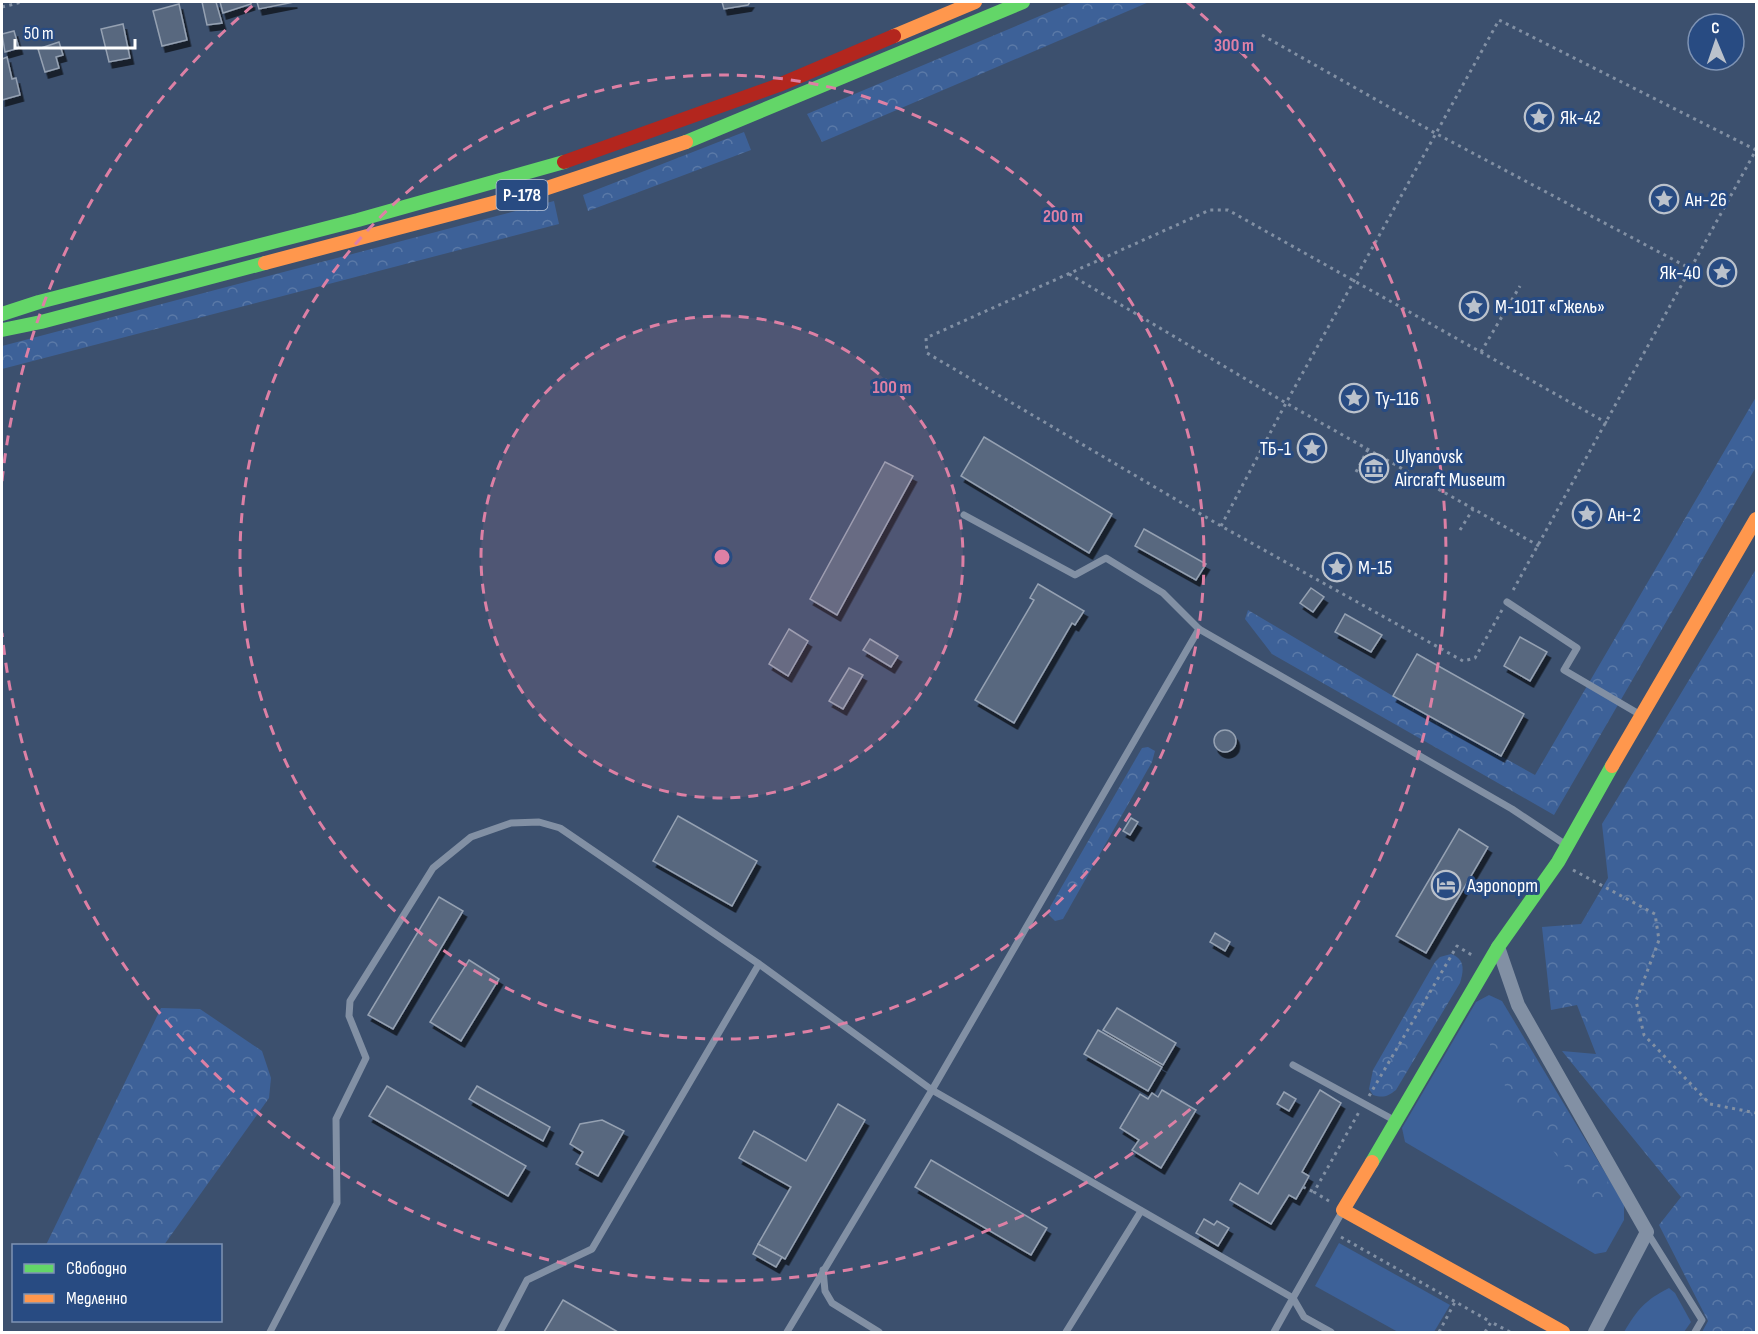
<svg xmlns="http://www.w3.org/2000/svg" width="1758" height="1334" font-family="'Sofia Sans Condensed',sans-serif">
<style>
.green{fill:#3d6198}
.forest{fill:url(#forest-crowns)}
.building{fill:#58687f;stroke:#95a1b2;stroke-width:1.5;filter:url(#shadow)}
.lines{fill:none;stroke-linecap:round;stroke-linejoin:round}
.path{stroke:#8290a4;stroke-width:3;stroke-dasharray:3 4.5;stroke-linecap:butt}
.lane{stroke:#8290a4;stroke-width:7}
.street{stroke:#8290a4;stroke-width:14}
.fast{stroke:#63d668;stroke-width:14}
.slow{stroke:#ff974d;stroke-width:14}
.jam{stroke:#b3261e;stroke-width:14}
.ring{fill:none;stroke:#dd80a5;stroke-width:3;stroke-dasharray:10 8}
.labels{text-anchor:middle;stroke-width:6;stroke-linejoin:round;paint-order:stroke}
.shield{fill:#284b82;stroke:#bec9da;stroke-width:1.5}
.shield-label{font-size:18px;font-weight:bold;fill:#fff}
.poi-label{font-size:20px;fill:#fff;stroke:#284b82;text-anchor:start}
.centre{fill:#dd80a5;stroke:#284b82;stroke-width:3}
.ring-label{font-size:18px;text-anchor:middle;font-weight:bold;fill:#dd80a5;stroke:#284b82;stroke-width:6;stroke-linejoin:round;paint-order:stroke}
</style>
<defs>
<pattern id="forest-crowns" width="20" height="18" patternUnits="userSpaceOnUse" patternTransform="scale(1.5)"><rect width="20" height="18" fill="#3d6198"/><path d="M2 6a3 3 0 1 1 6 0M12 15a3 3 0 1 1 6 0" fill="none" stroke="#5a79a7"/></pattern>
<filter id="shadow"><feDropShadow dx="3.5" dy="6" stdDeviation="0" flood-color="#0009"/></filter>
</defs>
<rect width="100%" height="100%" fill="#3c506e"/>
<!-- green -->
<g class="green">
<path d="M 1489,995 L 1502,1001 L 1624,1204 L 1624,1220 L 1606,1252 L 1595,1254 L 1405,1142 L 1402,1128 L 1476,1002 Z"/>
<path d="M 1339,1243 L 1450,1305 L 1434,1332 L 1398,1332 L 1315,1286 Z"/>
<path d="M 1669,1288 L 1675,1293 L 1691,1322 L 1684,1332 L 1624,1332 C 1637,1310 1645,1300 1669,1288 Z"/>
</g>
<!-- forest -->
<g class="forest">
<path d="M 1073,2 L 1149,2 L 822,142 L 807,114 Z"/>
<path d="M 744,132 L 751,150 L 588,211 L 583,195 Z"/>
<path d="M 554,201 L 559,224 L 2,369 L 2,346 Z"/>
<path d="M 1756,397 L 1756,467 L 1554,815 L 1272,654 L 1245,619 L 1248,610 L 1393,696 L 1535,775 Z"/>
<path d="M 1756,569 L 1756,1332 L 1702,1332 L 1708,1321 L 1659,1225 L 1681,1197 L 1562,1051 L 1596,1054 L 1577,1005 L 1551,1010 L 1542,927 L 1581,924 L 1608,878 L 1602,824 Z"/>
<path d="M 1148,747 L 1155,751 L 1152,762 L 1063,919 L 1055,921 L 1049,915 L 1050,907 L 1142,748 Z"/>
<path d="M 1451,954 C 1465,959 1464,970 1460,983 L 1396,1090 C 1387,1097 1383,1098 1373,1095 L 1369,1089 L 1373,1070 L 1435,962 L 1440,957 Z"/>
<path d="M 1492,1004 L 1497,1004 L 1505,1012 L 1608,1182 L 1613,1196 L 1607,1202 L 1601,1203 L 1591,1198 L 1577,1184 L 1544,1138 L 1515,1107 L 1505,1086 L 1488,1039 L 1479,1021 L 1480,1012 L 1485,1006 Z"/>
<path d="M 161,1008 L 200,1009 L 262,1051 L 271,1078 L 269,1098 L 164,1245 L 46,1245 Z"/>
</g>
<!-- building -->
<g class="building">
<path d="M 202,2 L 216,2 L 222,23 L 207,25 Z"/>
<path d="M 220,2 L 251,2 L 251,4 L 223,13 Z"/>
<path d="M 257,2 L 294,2 L 259,9 Z"/>
<path d="M 722,2 L 750,2 L 748,5 L 724,9 Z"/>
<path d="M 179,4 L 187,40 L 162,46 L 153,11 Z"/>
<path d="M 123,24 L 130,58 L 109,62 L 101,29 Z"/>
<path d="M 14,31 L 19,48 L 5,52 L 2,34 Z"/>
<path d="M 59,42 L 63,55 L 56,57 L 59,68 L 45,72 L 38,49 Z"/>
<path d="M 7,57 L 12,79 L 16,78 L 20,95 L 2,100 L 2,59 Z"/>
<path d="M 984,437 L 1112,514 L 1089,553 L 961,476 Z"/>
<path d="M 885,462 L 913,476 L 837,615 L 810,599 Z"/>
<path d="M 1144,529 L 1206,564 L 1196,580 L 1135,546 Z"/>
<path d="M 1038,584 L 1084,611 L 1075,625 L 1072,623 L 1014,723 L 975,700 L 1034,600 L 1030,598 Z"/>
<path d="M 1311,588 L 1324,597 L 1313,612 L 1300,603 Z"/>
<path d="M 1345,614 L 1382,635 L 1371,652 L 1335,632 Z"/>
<path d="M 789,629 L 808,641 L 788,676 L 769,664 Z"/>
<path d="M 1520,637 L 1547,652 L 1530,681 L 1504,666 Z"/>
<path d="M 870,639 L 898,656 L 891,667 L 863,650 Z"/>
<path d="M 1417,654 L 1524,714 L 1501,756 L 1393,696 Z"/>
<path d="M 849,668 L 863,675 L 843,709 L 829,701 Z"/>
<circle cx="1225" cy="741" r="11"/>
<path d="M 678,816 L 757,861 L 732,906 L 653,861 Z"/>
<path d="M 1131,818 L 1138,822 L 1130,835 L 1123,831 Z"/>
<path d="M 1459,829 L 1488,847 L 1426,953 L 1396,936 Z"/>
<path d="M 439,897 L 463,911 L 393,1029 L 368,1015 Z"/>
<path d="M 1215,933 L 1230,942 L 1225,951 L 1210,942 Z"/>
<path d="M 469,960 L 499,979 L 461,1041 L 430,1022 Z"/>
<path d="M 1117,1008 L 1176,1043 L 1163,1065 L 1103,1030 Z"/>
<path d="M 1098,1030 L 1162,1067 L 1148,1091 L 1084,1054 Z"/>
<path d="M 387,1086 L 526,1166 L 508,1196 L 369,1116 Z"/>
<path d="M 477,1086 L 550,1127 L 543,1141 L 469,1099 Z"/>
<path d="M 1162,1090 L 1196,1110 L 1161,1168 L 1132,1150 L 1139,1140 L 1120,1128 L 1140,1094 L 1148,1099 L 1152,1093 L 1158,1097 Z"/>
<path d="M 1320,1090 L 1341,1103 L 1302,1172 L 1309,1176 L 1303,1187 L 1296,1199 L 1289,1195 L 1271,1224 L 1230,1200 L 1240,1183 L 1258,1194 Z"/>
<path d="M 1284,1092 L 1296,1099 L 1289,1111 L 1277,1104 Z"/>
<path d="M 838,1104 L 865,1120 L 785,1259 L 758,1244 L 791,1187 L 739,1158 L 754,1131 L 806,1161 Z"/>
<path d="M 602,1120 L 624,1131 L 598,1176 L 576,1164 L 583,1152 L 570,1144 L 580,1124 Z"/>
<path d="M 931,1160 L 1047,1228 L 1031,1255 L 915,1187 Z"/>
<path d="M 1204,1219 L 1214,1225 L 1217,1221 L 1229,1228 L 1218,1246 L 1196,1233 Z"/>
<path d="M 758,1244 L 782,1257 L 776,1267 L 753,1254 Z"/>
<path d="M 563,1300 L 618,1332 L 544,1332 Z"/>
</g>
<g class="lines">
<!-- path -->
<g class="path">
<path d="M 2,7 L 22,2"/>
<path d="M 1262,35 L 1435,133 L 1691,269"/>
<path d="M 1069,274 L 1286,403 L 1539,546"/>
<path d="M 1481,352 L 1520,286"/>
<path d="M 1356,472 L 1368,449"/>
<path d="M 1221,526 L 1286,403 L 1499,20 L 1756,150 L 1511,594"/>
<path d="M 1460,530 L 1473,509"/>
<path d="M 1502,610 L 1475,658 L 1463,661 L 1221,526 L 927,353 L 926,338 L 1210,210 L 1228,210 L 1607,423"/>
<path d="M 1573,870 L 1655,914 L 1659,940 L 1636,1001 L 1644,1035 L 1710,1104 L 1756,1113"/>
<path d="M 1369,1096 L 1457,946 L 1475,957"/>
<path d="M 1303,1187 L 1314,1192"/>
<path d="M 1329,1201 L 1314,1192 L 1359,1112"/>
<path d="M 1341,1237 L 1491,1322"/>
<path d="M 1439,1332 L 1455,1302"/>
<path d="M 1485,1332 L 1491,1322 L 1510,1332"/>
</g>
<!-- lane -->
<g class="lane">
<path d="M 964,515 L 1075,575 L 1106,558 L 1163,593 L 1199,629 L 932,1090 L 1293,1298 L 1274,1332"/>
<path d="M 1507,602 L 1577,648 L 1564,670 L 1639,714"/>
<path d="M 1199,629 L 1512,809 L 1566,845"/>
<path d="M 1293,1065 L 1394,1120"/>
<path d="M 1647,1232 L 1702,1320 L 1695,1332"/>
<path d="M 823,1270 L 825,1291 L 832,1303 L 879,1332"/>
<path d="M 270,1332 L 337,1203 L 336,1119 L 366,1058 L 349,1016 L 350,1001 L 433,868 L 471,837 L 511,823 L 539,822 L 560,828 L 759,964 L 932,1090 L 787,1332"/>
<path d="M 500,1332 L 527,1280 L 592,1249 L 759,964"/>
<path d="M 1066,1332 L 1141,1211"/>
<path d="M 1331,1332 L 1304,1317 L 1293,1298 L 1342,1212"/>
</g>
<!-- street -->
<path class="street" d="M 1498,947 L 1518,1005 L 1647,1232 L 1595,1332"/>
<!-- fast -->
<g class="fast">
<path d="M 686,142 L 1023,2"/>
<path d="M 2,314 L 39,302 L 358,220 L 564,162"/>
<path d="M 2,330 L 41,322 L 265,263"/>
<path d="M 1372,1162 L 1498,947 L 1558,862 L 1612,766"/>
</g>
<!-- slow -->
<g class="slow">
<path d="M 894,36 L 975,2"/>
<path d="M 265,263 L 535,192 L 686,142"/>
<path d="M 1612,766 L 1756,519"/>
<path d="M 1372,1162 L 1343,1210 L 1563,1332"/>
</g>
<!-- jam -->
<path class="jam" d="M 564,162 L 779,85 L 894,36"/>
</g>
<!-- distance rings -->
<circle cx="722" cy="557" r="241" fill="#dd80a5" fill-opacity=".12"/>
<g class="ring">
<circle cx="722" cy="557" r="241"/>
<circle cx="722" cy="557" r="482"/>
<path d="M2 481A724 724 0 0 1 257 2M1187 2A724 724 0 1 1 2 633"/>
</g>
<!-- icons -->
<defs>
<g id="sight-ring" transform="scale(1.5)"><circle r="9.5" fill="#284b82" stroke="#bbc2cc" stroke-width="1.5"/><path d="M0-6L1.8-2.2L6-1.7L2.9 1.2L3.7 5.4L0 3.3L-3.7 5.4L-2.9 1.2L-6-1.7L-1.8-2.2Z" fill="#bbc2cc"/></g>
<g id="museum-ring" transform="scale(1.5)"><circle r="9.5" fill="#284b82" stroke="#bbc2cc" stroke-width="1.5"/><path d="M0-6L6-3V-2H-6V-3ZM-5-1h2V3h-2ZM-1-1h2V3h-2ZM3-1h2V3H3ZM-6 4H6V6H-6Z" fill="#bbc2cc"/></g>
<g id="hotel-ring" transform="scale(1.5)"><circle r="9.5" fill="#284b82" stroke="#bbc2cc" stroke-width="1.5"/><path d="M-6-4.5h1.5V1H6V5H4.5V3h-9V5H-6ZM-4 0a1.8 1.8 0 1 1 3.6 0ZM.5 0V-2.5h3Q6-2.5 6 0Z" fill="#bbc2cc"/></g>
</defs>
<g fill-rule="evenodd">
<use href="#sight-ring" x="1539" y="117"/>
<use href="#sight-ring" x="1664" y="199"/>
<use href="#sight-ring" x="1722" y="272"/>
<use href="#sight-ring" x="1474" y="306"/>
<use href="#sight-ring" x="1354" y="398"/>
<use href="#sight-ring" x="1312" y="448"/>
<use href="#museum-ring" x="1374" y="468"/>
<use href="#sight-ring" x="1587" y="514"/>
<use href="#sight-ring" x="1337" y="567"/>
<use href="#hotel-ring" x="1446" y="885"/>
</g>
<g class="labels">
<!-- shield labels -->
<rect class="shield" x="496.5" y="180" width="51" height="30" rx="4.5"/>
<g class="shield-label">
<text x="522" y="201">Р-178</text>
</g>
<!-- poi labels -->
<g class="poi-label">
<text x="1560" y="124">Як-42</text>
<text x="1685" y="206">Ан-26</text>
<text x="1701" y="279" text-anchor="end">Як-40</text>
<text x="1495" y="313">М-101Т «Гжель»</text>
<text x="1375" y="405">Ту-116</text>
<text x="1291" y="455" text-anchor="end">ТБ-1</text>
<text x="1395" y="463">Ulyanovsk<tspan x="1395" dy="23">Aircraft Museum</tspan></text>
<text x="1608" y="521">Ан-2</text>
<text x="1358" y="574">М-15</text>
<text x="1467" y="892">Аэропорт</text>
</g>
</g>
<circle cx="722" cy="557" r="9" class="centre"/>
<g class="ring-label">
<text x="1234" y="51">300 m</text>
<text x="1063" y="222">200 m</text>
<text x="892" y="393">100 m</text>
</g>
<!-- border -->
<rect width="1758" height="1334" fill="none" stroke="#ffffff" stroke-width="6"/>
<!-- legend -->
<rect x="12" y="1244" width="210" height="78" fill="#284b82" stroke="#7e93b4" stroke-width="1.5"/>
<rect x="24" y="1264" width="30" height="9" fill="#63d668" stroke="#7e93b4" stroke-width="1.5"/>
<text x="66" y="1274" font-size="18" fill="#ffffff">Свободно</text>
<rect x="24" y="1294" width="30" height="9" fill="#ff974d" stroke="#7e93b4" stroke-width="1.5"/>
<text x="66" y="1304" font-size="18" fill="#ffffff">Медленно</text>
<!-- north arrow -->
<g transform="translate(1716 42) rotate(358)"><circle r="28" fill="#284b82" stroke="#7e93b4" stroke-width="1.5"/>
<path d="M0-4.5L10 22L0 15L-10 22Z" fill="#bbc2cc"/>
<text y="-9" font-size="16" font-weight="bold" text-anchor="middle" fill="#ffffff">С</text>
</g>
<!-- scale -->
<path d="M15 39v9h120v-9" fill="none" stroke="#ffffff" stroke-width="3"/>
<text x="24" y="39" font-size="18" fill="#ffffff" stroke="#284b82" stroke-width="4.5" paint-order="stroke">50 m</text>
</svg>
